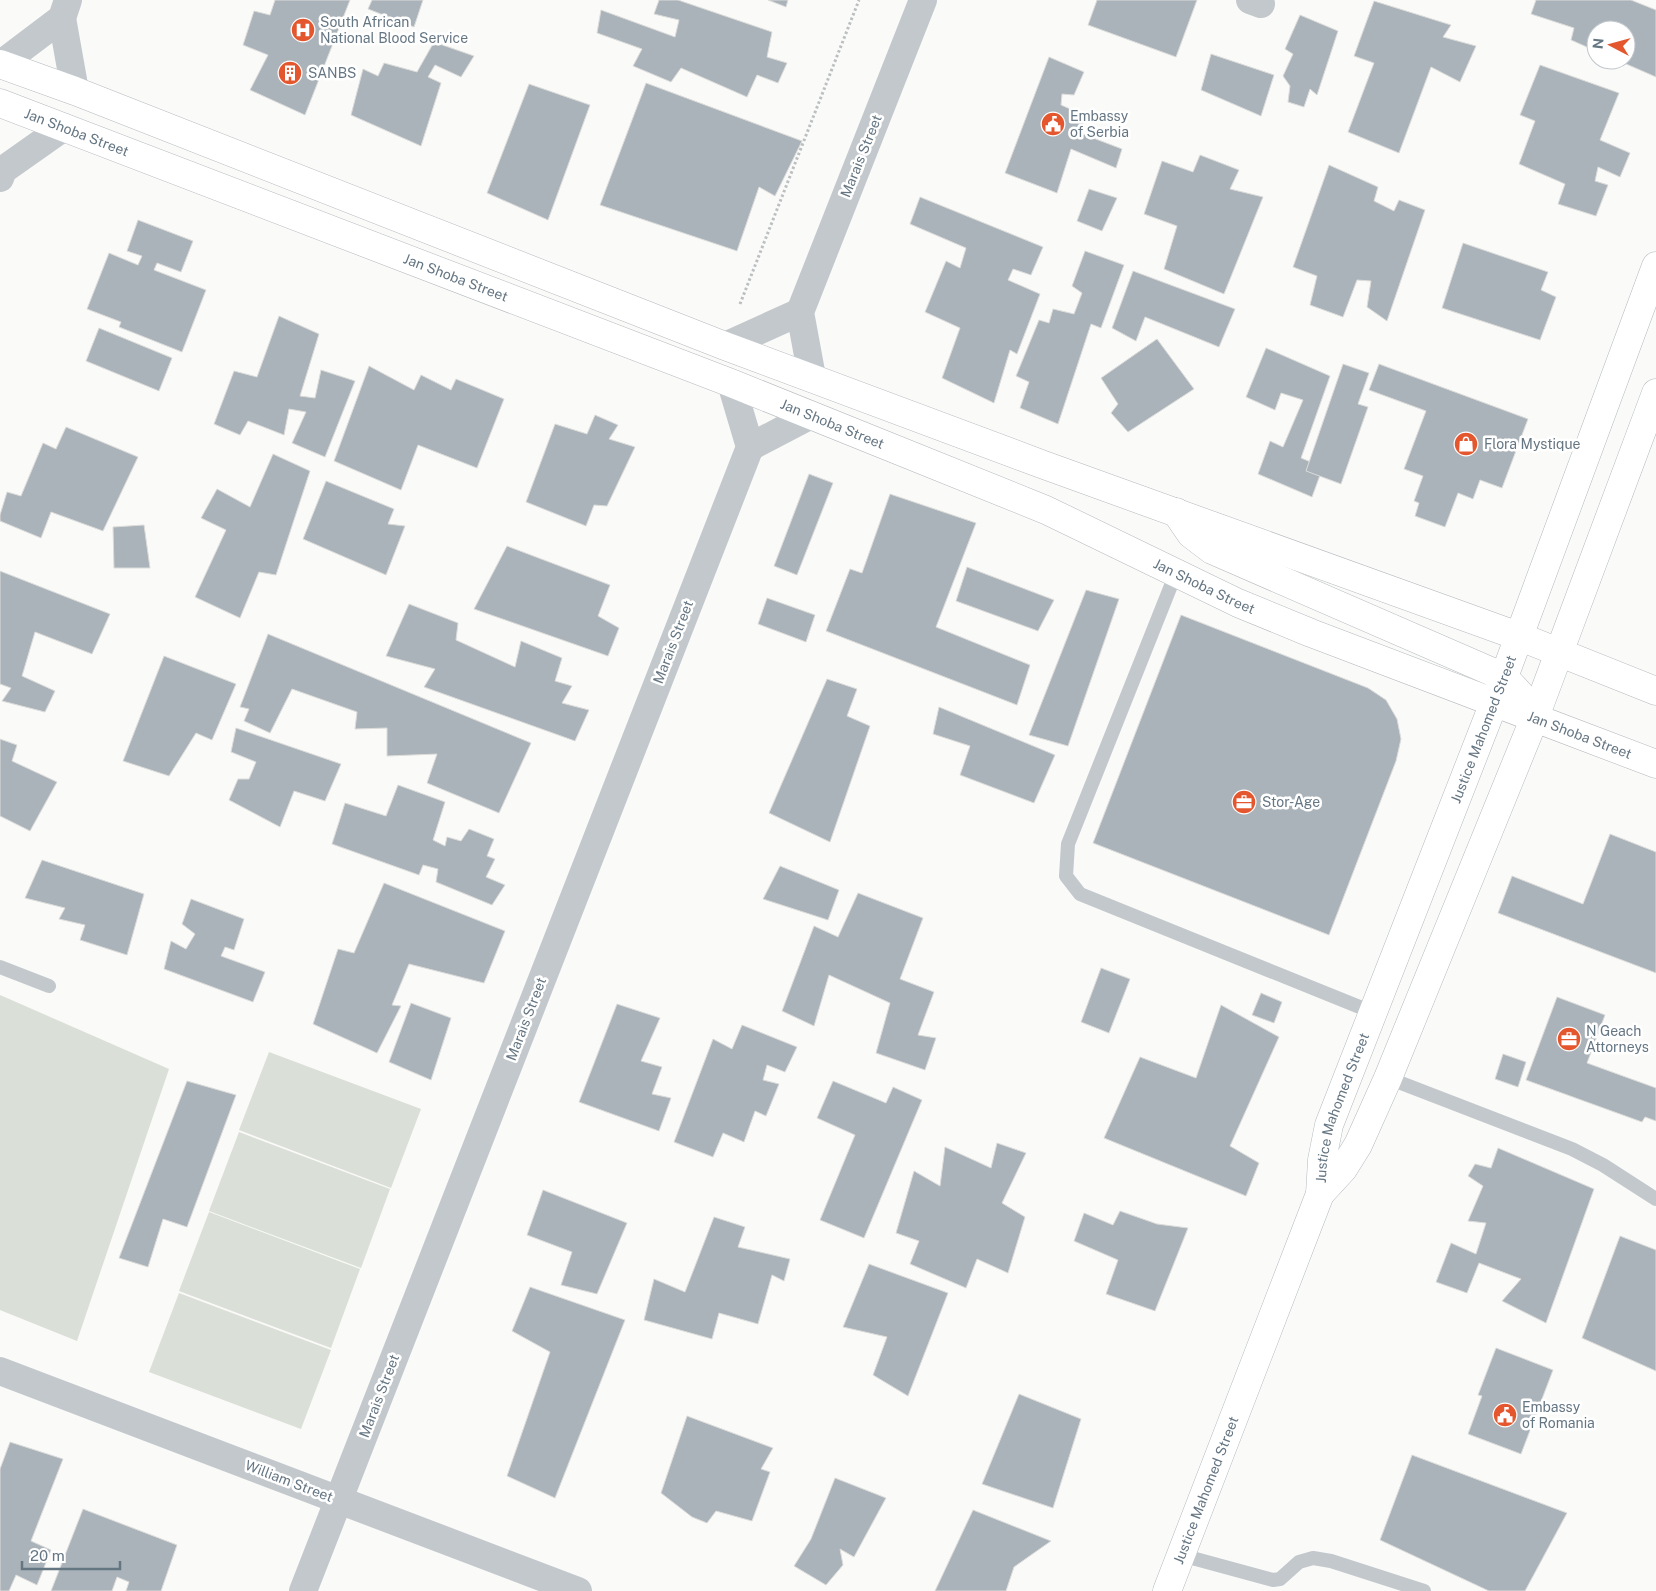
<svg xmlns="http://www.w3.org/2000/svg" width="1656" height="1591" font-family="'Public Sans',sans-serif">
<style>
.green{fill:#dadfd7}
.building{fill:#aab3b9;stroke:#dcdcda}
.lines{fill:none;stroke-linecap:round;stroke-linejoin:round}
.secondary-casing{stroke:#b3babf;stroke-width:29}
.primary-casing{stroke:#b5babe;stroke-width:29}
.path{stroke:#bbbfc2;stroke-width:3;stroke-dasharray:2.5 2.5;stroke-linecap:butt}
.lane{stroke:#c3c8cc;stroke-width:14}
.street{stroke:#c3c8cc;stroke-width:28}
.secondary{stroke:#fff;stroke-width:28}
.primary{stroke:#fff;stroke-width:28}
.labels{text-anchor:middle;stroke-width:5;stroke-linejoin:round;paint-order:stroke}
.poi-label{font-size:14px;fill:#657683;stroke:#fff;text-anchor:start}
.street-label{font-size:14px;fill:#657683;stroke:#fff}
</style>
<rect width="100%" height="100%" fill="#fafaf8"/>
<!-- green -->
<g class="green">
<path d="M 0,995 L 169,1069 L 77,1341 L 0,1310 Z"/>
<path d="M 269,1052 L 421,1109 L 391,1188 L 239,1130 Z"/>
<path d="M 239,1132 L 390,1189 L 361,1268 L 209,1211 Z"/>
<path d="M 209,1212 L 360,1269 L 331,1348 L 179,1291 Z"/>
<path d="M 179,1293 L 331,1350 L 301,1429 L 149,1372 Z"/>
</g>
<!-- building -->
<g class="building">
<path d="M 275,0 L 350,0 L 305,115 L 250,90 L 268,55 L 243,45 L 254,11 L 270,15 Z"/>
<path d="M 372,0 L 423,0 L 414,27 L 368,9 Z"/>
<path d="M 659,0 L 678,0 L 772,32 L 767,57 L 787,63 L 778,83 L 757,75 L 747,97 L 681,68 L 671,82 L 633,66 L 642,49 L 597,33 L 601,10 L 675,37 L 679,20 L 654,14 Z"/>
<path d="M 768,0 L 788,0 L 786,7 Z"/>
<path d="M 1097,0 L 1197,0 L 1176,57 L 1088,25 Z"/>
<path d="M 1536,0 L 1631,0 L 1656,10 L 1656,77 L 1617,60 L 1626,60 L 1626,30 L 1596,30 L 1596,51 L 1571,40 L 1574,28 L 1531,14 Z"/>
<path d="M 1374,1 L 1451,25 L 1443,37 L 1476,46 L 1460,82 L 1431,67 L 1399,153 L 1348,132 L 1374,63 L 1354,56 Z"/>
<path d="M 1300,15 L 1338,31 L 1317,95 L 1310,89 L 1304,107 L 1288,102 L 1290,86 L 1283,76 L 1293,54 L 1285,49 Z"/>
<path d="M 434,42 L 474,56 L 461,77 L 435,65 L 428,77 L 441,83 L 421,146 L 351,115 L 363,69 L 378,76 L 384,63 L 417,72 Z"/>
<path d="M 1211,54 L 1274,75 L 1261,116 L 1201,90 Z"/>
<path d="M 1049,57 L 1084,72 L 1074,95 L 1062,94 L 1061,105 L 1086,116 L 1080,133 L 1122,149 L 1116,168 L 1071,149 L 1057,193 L 1005,173 Z"/>
<path d="M 1540,65 L 1619,93 L 1600,140 L 1630,153 L 1620,177 L 1598,167 L 1595,181 L 1608,185 L 1596,216 L 1558,204 L 1565,184 L 1519,164 L 1535,121 L 1520,115 Z"/>
<path d="M 646,83 L 802,141 L 775,196 L 759,187 L 737,251 L 600,205 Z"/>
<path d="M 529,84 L 590,105 L 548,220 L 487,193 Z"/>
<path d="M 1200,155 L 1239,170 L 1230,189 L 1263,197 L 1224,294 L 1164,269 L 1177,226 L 1144,214 L 1162,161 L 1193,172 Z"/>
<path d="M 1329,165 L 1378,187 L 1374,201 L 1394,211 L 1399,200 L 1425,210 L 1387,321 L 1367,307 L 1371,281 L 1357,280 L 1343,317 L 1310,305 L 1317,276 L 1293,267 Z"/>
<path d="M 1089,189 L 1117,198 L 1102,231 L 1077,221 Z"/>
<path d="M 920,197 L 1043,247 L 1031,275 L 1013,269 L 1008,280 L 1040,294 L 1017,354 L 1010,350 L 994,403 L 942,378 L 960,328 L 925,312 L 946,261 L 960,268 L 966,248 L 910,224 Z"/>
<path d="M 138,220 L 193,241 L 181,272 L 157,263 L 154,270 L 206,290 L 182,352 L 119,327 L 121,322 L 87,309 L 109,253 L 138,265 L 142,256 L 127,251 Z"/>
<path d="M 1463,243 L 1548,272 L 1541,290 L 1556,297 L 1540,340 L 1442,308 Z"/>
<path d="M 1085,251 L 1124,265 L 1101,328 L 1091,324 L 1058,424 L 1020,408 L 1029,382 L 1016,376 L 1039,320 L 1049,323 L 1053,309 L 1074,314 L 1082,293 L 1072,286 Z"/>
<path d="M 1133,271 L 1235,309 L 1219,347 L 1145,317 L 1136,341 L 1112,328 Z"/>
<path d="M 279,316 L 319,334 L 300,396 L 315,398 L 321,370 L 355,381 L 325,457 L 292,443 L 306,412 L 289,409 L 284,435 L 248,421 L 240,435 L 214,424 L 234,371 L 257,377 Z"/>
<path d="M 99,328 L 172,358 L 159,391 L 86,361 Z"/>
<path d="M 1157,339 L 1194,389 L 1128,432 L 1111,413 L 1118,404 L 1101,378 Z"/>
<path d="M 1266,348 L 1330,376 L 1301,458 L 1323,467 L 1312,497 L 1258,474 L 1270,441 L 1283,447 L 1303,400 L 1281,393 L 1275,410 L 1246,397 Z"/>
<path d="M 1343,364 L 1369,373 L 1358,404 L 1368,407 L 1341,484 L 1306,471 Z"/>
<path d="M 1379,364 L 1528,419 L 1502,488 L 1480,480 L 1473,499 L 1458,493 L 1445,527 L 1415,516 L 1419,503 L 1414,501 L 1423,476 L 1404,469 L 1426,411 L 1369,390 Z"/>
<path d="M 369,366 L 414,390 L 421,375 L 451,390 L 456,379 L 504,399 L 477,468 L 418,445 L 401,490 L 334,461 Z"/>
<path d="M 595,415 L 618,425 L 609,439 L 635,447 L 607,506 L 594,505 L 586,526 L 526,502 L 555,424 L 587,434 Z"/>
<path d="M 66,427 L 138,457 L 103,531 L 51,512 L 41,538 L 0,521 L 0,515 L 7,492 L 21,496 L 43,443 L 56,449 Z"/>
<path d="M 273,454 L 310,471 L 276,575 L 259,572 L 240,618 L 195,597 L 226,530 L 201,518 L 217,489 L 250,507 Z"/>
<path d="M 809,474 L 833,483 L 797,575 L 774,566 Z"/>
<path d="M 326,481 L 394,509 L 388,524 L 405,526 L 386,575 L 303,539 Z"/>
<path d="M 890,494 L 976,523 L 936,627 L 1030,665 L 1017,705 L 826,631 L 850,569 L 862,573 Z"/>
<path d="M 144,525 L 150,568 L 114,568 L 113,527 Z"/>
<path d="M 507,546 L 610,585 L 598,616 L 619,628 L 608,656 L 474,609 Z"/>
<path d="M 967,567 L 1054,600 L 1038,631 L 956,601 Z"/>
<path d="M 0,571 L 110,614 L 92,654 L 35,632 L 22,676 L 55,691 L 45,712 L 2,701 L 11,688 L 0,684 Z"/>
<path d="M 1086,590 L 1119,599 L 1068,746 L 1029,735 Z"/>
<path d="M 767,598 L 815,615 L 806,642 L 758,624 Z"/>
<path d="M 409,604 L 458,623 L 456,640 L 515,667 L 521,641 L 562,658 L 555,681 L 572,686 L 562,703 L 589,710 L 575,741 L 424,687 L 435,669 L 386,656 Z"/>
<path d="M 1181,615 L 1368,688 L 1386,700 L 1397,719 L 1401,739 L 1396,761 L 1329,935 L 1093,843 Z"/>
<path d="M 268,634 L 531,743 L 499,813 L 427,783 L 437,754 L 387,756 L 387,728 L 355,729 L 357,712 L 292,689 L 270,733 L 244,721 L 249,709 L 240,707 Z"/>
<path d="M 164,656 L 236,684 L 212,740 L 196,733 L 169,776 L 123,761 Z"/>
<path d="M 827,679 L 857,689 L 847,716 L 870,726 L 830,842 L 769,813 Z"/>
<path d="M 939,707 L 1055,755 L 1034,803 L 960,775 L 970,746 L 933,734 Z"/>
<path d="M 236,728 L 341,764 L 325,801 L 294,791 L 280,827 L 229,800 L 238,779 L 249,779 L 256,762 L 231,752 Z"/>
<path d="M 0,739 L 17,745 L 12,761 L 57,782 L 30,831 L 0,816 Z"/>
<path d="M 398,785 L 445,802 L 433,840 L 445,846 L 447,837 L 461,841 L 469,829 L 494,839 L 487,856 L 495,859 L 486,877 L 505,885 L 492,905 L 436,882 L 438,869 L 423,865 L 419,875 L 332,844 L 345,803 L 386,816 Z"/>
<path d="M 1610,834 L 1656,852 L 1656,973 L 1498,913 L 1512,876 L 1583,904 Z"/>
<path d="M 42,860 L 144,894 L 127,955 L 80,940 L 85,925 L 59,919 L 65,908 L 25,898 Z"/>
<path d="M 780,866 L 839,890 L 828,920 L 763,899 Z"/>
<path d="M 384,883 L 505,931 L 484,983 L 409,964 L 392,1005 L 401,1006 L 377,1053 L 313,1024 L 338,949 L 354,953 Z"/>
<path d="M 858,893 L 923,918 L 900,979 L 934,992 L 918,1035 L 936,1038 L 925,1070 L 876,1053 L 890,1003 L 829,975 L 814,1026 L 782,1011 L 814,926 L 838,937 Z"/>
<path d="M 191,899 L 244,919 L 234,950 L 225,947 L 221,956 L 265,972 L 253,1002 L 164,969 L 171,941 L 186,949 L 195,934 L 182,924 Z"/>
<path d="M 1101,968 L 1130,979 L 1109,1033 L 1081,1022 Z"/>
<path d="M 1261,993 L 1282,1002 L 1274,1023 L 1252,1015 Z"/>
<path d="M 1557,997 L 1605,1015 L 1587,1063 L 1656,1088 L 1656,1121 L 1645,1117 L 1642,1122 L 1526,1080 Z"/>
<path d="M 411,1003 L 451,1018 L 431,1080 L 389,1062 Z"/>
<path d="M 617,1004 L 660,1018 L 641,1061 L 662,1067 L 652,1094 L 671,1098 L 659,1131 L 579,1102 Z"/>
<path d="M 1221,1005 L 1279,1037 L 1230,1146 L 1259,1163 L 1246,1196 L 1104,1138 L 1140,1057 L 1196,1078 Z"/>
<path d="M 742,1025 L 797,1047 L 785,1072 L 767,1065 L 763,1080 L 779,1084 L 766,1116 L 755,1111 L 744,1142 L 723,1133 L 713,1157 L 674,1142 L 713,1039 L 732,1049 Z"/>
<path d="M 1503,1054 L 1526,1062 L 1518,1087 L 1495,1079 Z"/>
<path d="M 187,1081 L 236,1095 L 187,1227 L 163,1219 L 148,1267 L 119,1258 Z"/>
<path d="M 833,1081 L 886,1103 L 893,1087 L 922,1100 L 864,1238 L 820,1220 L 855,1135 L 817,1118 Z"/>
<path d="M 997,1143 L 1026,1153 L 1002,1203 L 1025,1217 L 1008,1273 L 977,1259 L 966,1288 L 910,1264 L 919,1241 L 896,1233 L 914,1171 L 940,1186 L 945,1147 L 991,1168 Z"/>
<path d="M 1498,1148 L 1594,1189 L 1546,1323 L 1502,1301 L 1521,1279 L 1479,1263 L 1467,1293 L 1436,1282 L 1451,1243 L 1476,1254 L 1486,1223 L 1468,1221 L 1483,1186 L 1468,1176 L 1475,1164 L 1491,1168 Z"/>
<path d="M 543,1190 L 627,1223 L 597,1294 L 561,1285 L 572,1252 L 527,1235 Z"/>
<path d="M 1120,1211 L 1157,1224 L 1188,1228 L 1155,1311 L 1106,1294 L 1118,1260 L 1074,1241 L 1084,1213 L 1113,1225 Z"/>
<path d="M 714,1217 L 745,1227 L 738,1247 L 790,1259 L 784,1281 L 772,1275 L 758,1324 L 719,1313 L 712,1339 L 644,1320 L 654,1279 L 685,1292 Z"/>
<path d="M 1620,1236 L 1656,1250 L 1656,1371 L 1582,1338 Z"/>
<path d="M 869,1264 L 948,1293 L 908,1396 L 873,1375 L 887,1337 L 843,1327 Z"/>
<path d="M 530,1287 L 625,1320 L 555,1498 L 507,1476 L 550,1352 L 512,1331 Z"/>
<path d="M 1496,1348 L 1553,1370 L 1521,1454 L 1468,1434 L 1482,1396 L 1478,1395 Z"/>
<path d="M 1019,1394 L 1081,1419 L 1053,1508 L 982,1484 Z"/>
<path d="M 687,1416 L 773,1448 L 761,1469 L 770,1472 L 752,1521 L 716,1511 L 707,1523 L 692,1517 L 661,1493 Z"/>
<path d="M 10,1442 L 63,1459 L 31,1541 L 51,1550 L 37,1585 L 16,1575 L 9,1591 L 0,1591 L 0,1469 Z"/>
<path d="M 1412,1455 L 1567,1513 L 1525,1591 L 1489,1591 L 1380,1540 Z"/>
<path d="M 835,1478 L 886,1498 L 854,1557 L 840,1549 L 843,1565 L 826,1585 L 794,1566 L 811,1539 Z"/>
<path d="M 83,1509 L 177,1545 L 161,1591 L 126,1591 L 129,1582 L 117,1577 L 112,1591 L 51,1591 Z"/>
<path d="M 973,1510 L 1051,1541 L 1014,1567 L 1006,1591 L 935,1591 Z"/>
</g>
<g class="lines">
<!-- secondary casing -->
<g class="secondary-casing">
<g id="secondary">
<path d="M 1320,1194 L 1343,1169 L 1358,1145 L 1388,1078 L 1535,717 L 1656,393"/>
<path id="s1" d="M 1167,1591 L 1320,1194 L 1322,1160 L 1329,1125 L 1504,677 L 1656,266"/>
</g>
</g>
<!-- primary casing -->
<g class="primary-casing">
<g id="primary">
<path d="M 0,64 L 75,91 L 725,346 L 1044,465 L 1518,636 L 1656,691"/>
<path id="s2" d="M 0,103 L 731,383 L 1046,510 L 1238,603 L 1311,633 L 1656,764"/>
<path d="M 1176,512 L 1191,534 L 1212,550 L 1504,677 L 1526,701 L 1535,717"/>
</g>
</g>
<!-- path -->
<path class="path" d="M 740,304 L 859,0"/>
<!-- lane -->
<g class="lane">
<path d="M 1176,573 L 1068,844 L 1066,876 L 1080,894 L 1372,1012"/>
<path d="M 0,967 L 49,986"/>
<path d="M 1388,1078 L 1572,1149 L 1603,1165 L 1656,1199"/>
<path d="M 1181,1555 L 1273,1580 L 1280,1579 L 1299,1562 L 1313,1558 L 1331,1561 L 1424,1591"/>
</g>
<!-- street -->
<g class="street">
<path d="M 1250,0 L 1261,4"/>
<path d="M 62,18 L 75,91"/>
<path d="M 1,64 L 62,18 L 68,0"/>
<path d="M 0,178 L 3,170 L 64,127"/>
<path d="M 725,346 L 800,312"/>
<path d="M 812,377 L 800,312 L 923,0"/>
<path d="M 750,447 L 811,415"/>
<path d="M 0,1371 L 578,1591"/>
<path d="M 303,1591 L 750,447 L 731,383"/>
</g>
<!-- secondary -->
<use href="#secondary" class="secondary"/>
<!-- primary -->
<use href="#primary" class="primary"/>
</g>
<!-- icons -->
<defs>
<g id="hospital-disc" transform="scale(1.25)"><circle r="9.5" fill="#e4572e" stroke="#fff"/><path d="M-5-5h3v3.5h4V-5h3V5h-3V1.5h-4V5h-3Z" fill="#fff"/></g>
<g id="building-disc" transform="scale(1.25)"><circle r="9.5" fill="#e4572e" stroke="#fff"/><path d="M-4-6H4V6H1V3H-1V6H-4ZM-2.5-4.3h1.7v1.8h-1.7ZM.8-4.3h1.7v1.8H.8ZM-2.5-1h1.7V.8h-1.7ZM.8-1h1.7V.8H.8Z" fill="#fff"/></g>
<g id="civic-disc" transform="scale(1.25)"><circle r="9.5" fill="#e4572e" stroke="#fff"/><path d="M-.6-6.5H3V-4.5H.6V-3L4-1V1h2V6H-6V1h2V-1L-.6-3ZM-1.2 2.5V6h2.4V2.5Z" fill="#fff"/></g>
<g id="shop-disc" transform="scale(1.25)"><circle r="9.5" fill="#e4572e" stroke="#fff"/><path d="M-5-2.5h2.3a2.7 3.5 0 0 1 5.4 0H5L5.5 6h-11ZM-1.5-2.5h3a1.5 2.3 0 0 0-3 0Z" fill="#fff"/></g>
<g id="office-disc" transform="scale(1.25)"><circle r="9.5" fill="#e4572e" stroke="#fff"/><path d="M-6-3h4V-5.5h4V-3h4V5H-6ZM-1-4.5V-3h2v-1.5ZM-6 0V1H6V0Z" fill="#fff"/></g>
</defs>
<g fill-rule="evenodd">
<use href="#hospital-disc" x="303" y="30"/>
<use href="#building-disc" x="290" y="73"/>
<use href="#civic-disc" x="1053" y="124"/>
<use href="#shop-disc" x="1466" y="444"/>
<use href="#office-disc" x="1244" y="802"/>
<use href="#office-disc" x="1569" y="1039"/>
<use href="#civic-disc" x="1505" y="1415"/>
</g>
<g class="labels">
<!-- poi labels -->
<g class="poi-label">
<text x="320" y="27">South African<tspan x="320" dy="16">National Blood Service</tspan></text>
<text x="308" y="78">SANBS</text>
<text x="1070" y="121">Embassy<tspan x="1070" dy="16">of Serbia</tspan></text>
<text x="1484" y="449">Flora Mystique</text>
<text x="1262" y="807">Stor-Age</text>
<text x="1586" y="1036">N Geach<tspan x="1586" dy="16">Attorneys</tspan></text>
<text x="1522" y="1412">Embassy<tspan x="1522" dy="16">of Romania</tspan></text>
</g>
<!-- street labels -->
<g class="street-label">
<text dy="5" stroke="none"><textPath href="#s2" startOffset="82">Jan Shoba Street</textPath></text>
<text transform="translate(861 156) rotate(-68)" y="5">Marais Street</text>
<text dy="5" stroke="none"><textPath href="#s2" startOffset="488">Jan Shoba Street</textPath></text>
<text dy="5" stroke="none"><textPath href="#s2" startOffset="892">Jan Shoba Street</textPath></text>
<text dy="5" stroke="none"><textPath href="#s2" startOffset="1298">Jan Shoba Street</textPath></text>
<text transform="translate(673 642) rotate(-69)" y="5">Marais Street</text>
<text dy="5" stroke="none"><textPath href="#s1" startOffset="920">Justice Mahomed Street</textPath></text>
<text dy="5" stroke="none"><textPath href="#s2" startOffset="1702">Jan Shoba Street</textPath></text>
<text transform="translate(526 1019) rotate(-69)" y="5">Marais Street</text>
<text dy="5" stroke="none"><textPath href="#s1" startOffset="515">Justice Mahomed Street</textPath></text>
<text transform="translate(379 1396) rotate(-69)" y="5">Marais Street</text>
<text transform="translate(289 1481) rotate(21)" y="5">William Street</text>
<text dy="5" stroke="none"><textPath href="#s1" startOffset="108">Justice Mahomed Street</textPath></text>
</g>
</g>
<!-- north arrow -->
<g transform="translate(1611 45) rotate(276)"><circle r="24" fill="#ffffff" stroke="#c1c8cd"/>
<path d="M0-4L9 19L0 12L-9 19Z" fill="#e4572e"/>
<text y="-8" font-size="14" font-weight="bold" text-anchor="middle" fill="#657683">N</text>
</g>
<!-- scale -->
<path d="M22 1561v8h98v-8" fill="none" stroke="#657683" stroke-width="2.5"/>
<text x="30" y="1561" font-size="15" fill="#657683" stroke="#ffffff" stroke-width="4" paint-order="stroke">20 m</text>
</svg>
